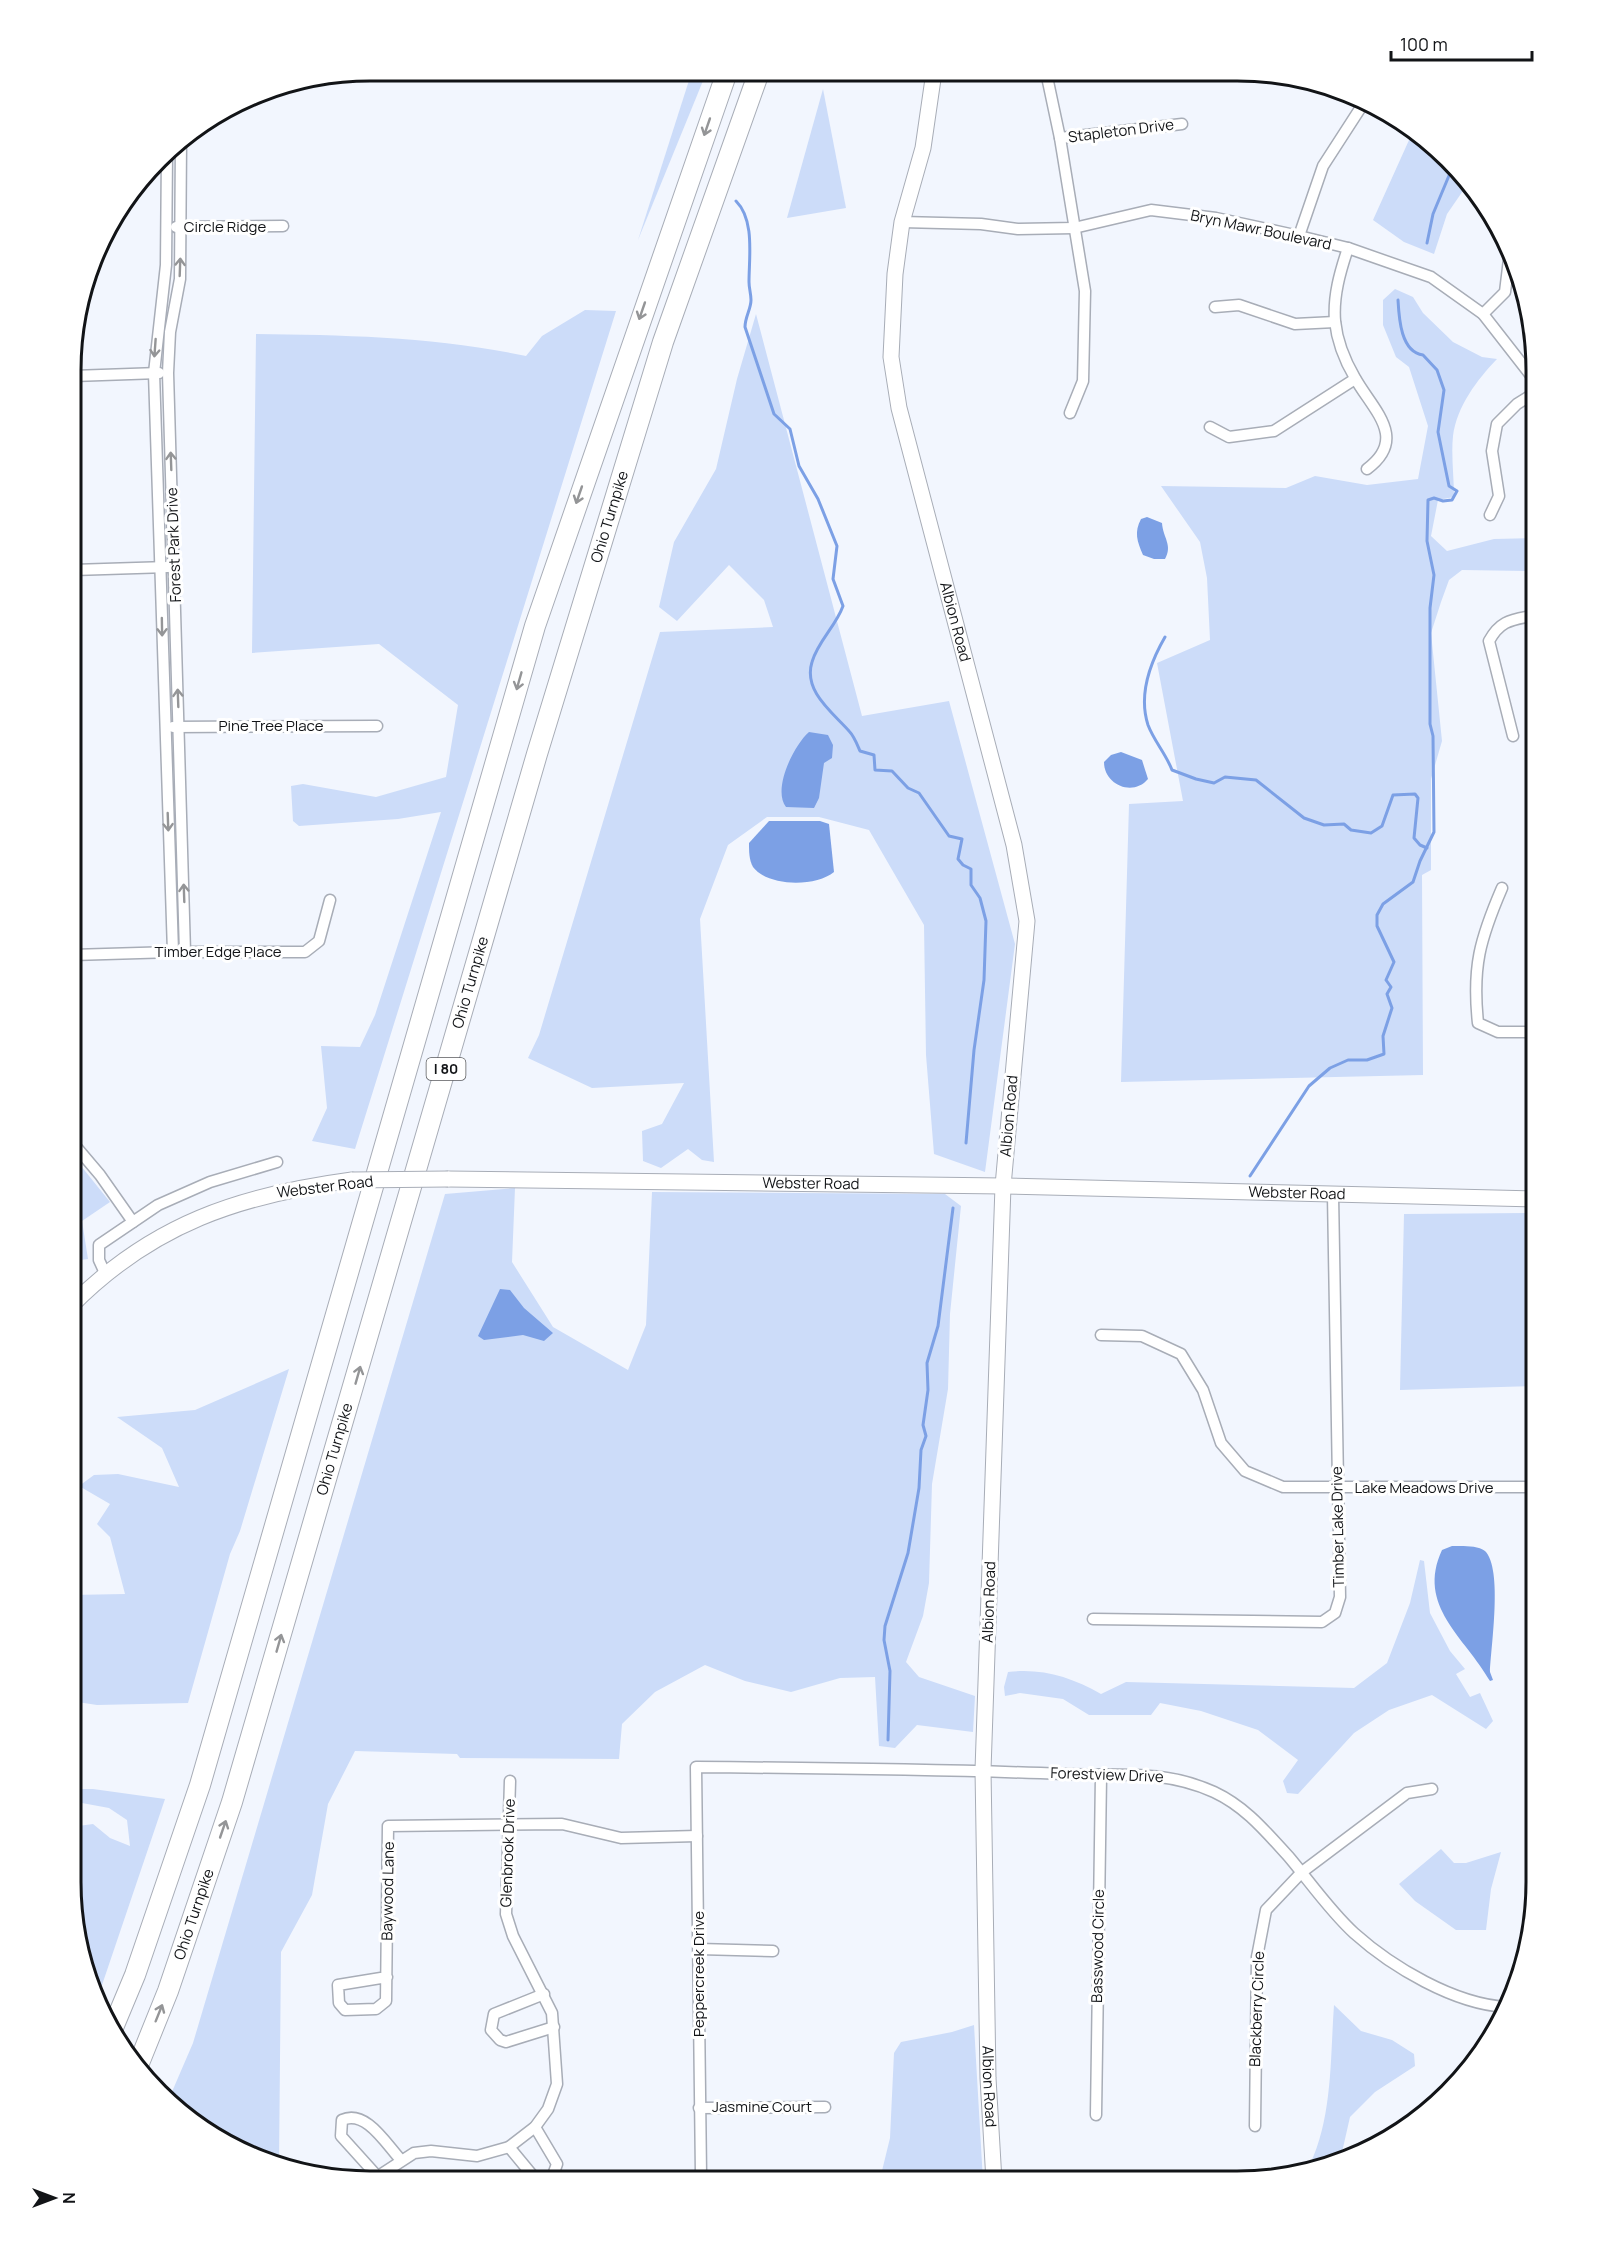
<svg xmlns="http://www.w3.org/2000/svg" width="1607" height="2252" font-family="Manrope,sans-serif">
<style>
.green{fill:#ccdcf9}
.water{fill:#7ca0e5}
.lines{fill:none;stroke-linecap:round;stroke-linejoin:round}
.stream{stroke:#7ca0e5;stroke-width:3}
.street-casing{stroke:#a8adb7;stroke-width:13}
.secondary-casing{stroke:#a8adb7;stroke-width:17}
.highway-casing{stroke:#a8adb7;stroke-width:22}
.street{stroke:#fff;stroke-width:10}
.secondary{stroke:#fff;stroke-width:15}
.highway{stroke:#fff;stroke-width:20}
.secondary-bridge-casing{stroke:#a8adb7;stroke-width:17;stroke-linecap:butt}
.secondary-bridge{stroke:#fff;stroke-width:15}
.oneway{stroke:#949597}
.labels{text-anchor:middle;stroke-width:6;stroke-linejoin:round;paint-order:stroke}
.shield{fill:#fff;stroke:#595a5d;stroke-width:1.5}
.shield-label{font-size:14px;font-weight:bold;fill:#121417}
.street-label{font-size:15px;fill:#121417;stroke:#fff}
.rim{fill:none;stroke:#121417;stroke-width:3}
</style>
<rect width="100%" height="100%" fill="#f2f6fe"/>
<!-- green -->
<g class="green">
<path d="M 692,71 L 707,71 L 638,240 Z"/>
<path d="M 823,89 L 846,208 L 787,218 Z"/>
<path d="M 1414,129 L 1469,182 L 1447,214 L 1434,254 L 1404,242 L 1373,220 Z"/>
<path d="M 1395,289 L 1413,297 L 1423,313 L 1453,342 L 1482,357 L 1497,359 C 1477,380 1457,406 1453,436 C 1451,455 1454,477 1454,497 L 1438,500 L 1431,536 L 1447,551 L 1494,539 L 1536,538 L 1536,557 L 1529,571 L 1462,570 L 1449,580 L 1441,602 L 1431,633 L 1442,741 L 1431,779 L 1431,870 L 1422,875 L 1423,1075 L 1121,1082 L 1129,804 L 1183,801 L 1157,663 L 1210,640 L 1207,578 L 1200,542 L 1161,486 L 1286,488 L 1315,476 L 1367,485 L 1418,479 L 1428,426 L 1409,367 L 1396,357 L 1383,325 L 1383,300 Z"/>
<path d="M 585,310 L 616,311 L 355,1149 L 312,1141 L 327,1108 L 321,1046 L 360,1047 L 375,1015 L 441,812 L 398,819 L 299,826 L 293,821 L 291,786 L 303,784 L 376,797 L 446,777 L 458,705 L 379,644 L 252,653 L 256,334 C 346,335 437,337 526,356 L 542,336 Z"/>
<path d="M 756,314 L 862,716 L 949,701 L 1015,944 L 985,1172 L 934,1154 L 926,1055 L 924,925 L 869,830 L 819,817 L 767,817 L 728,845 L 700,919 L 714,1162 L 702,1160 L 688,1149 L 661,1168 L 643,1161 L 642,1131 L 662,1124 L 684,1083 L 592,1088 L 528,1058 L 539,1035 L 660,632 L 773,627 L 764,600 L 729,565 L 677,621 L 659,607 L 674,542 L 716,469 L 737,379 Z"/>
<path d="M 81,1166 L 110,1202 L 82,1221 L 88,1259 L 73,1261 L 72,1167 Z"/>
<path d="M 515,1188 L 512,1262 L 553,1327 L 628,1370 L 646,1325 L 652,1192 L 945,1194 L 961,1206 L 950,1314 L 948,1389 L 932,1484 L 929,1583 L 923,1616 L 906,1662 L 919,1677 L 975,1696 L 973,1732 L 917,1725 L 895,1748 L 879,1746 L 875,1677 L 840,1678 L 791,1692 L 745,1681 L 705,1665 L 655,1692 L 622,1724 L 619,1759 L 460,1758 L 457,1754 L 355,1751 L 328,1804 L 312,1895 L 281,1952 L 279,2165 C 239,2154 198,2130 168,2101 L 193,2043 L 445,1194 Z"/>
<path d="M 1536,1213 L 1536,1386 L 1400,1390 L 1404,1214 Z"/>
<path d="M 289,1369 L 240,1531 L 230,1554 L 188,1703 L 97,1705 L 71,1701 L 71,1595 L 125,1594 L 110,1537 L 97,1524 L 110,1504 L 79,1486 L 94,1475 L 118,1474 L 179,1487 L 162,1448 L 117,1417 L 195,1410 Z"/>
<path d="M 1420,1560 L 1424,1561 L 1430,1613 L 1450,1651 L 1465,1669 L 1456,1674 L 1470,1697 L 1480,1693 L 1493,1721 L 1486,1729 L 1432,1695 L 1389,1710 L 1354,1733 L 1298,1794 L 1287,1793 L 1283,1781 L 1298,1760 L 1258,1730 L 1201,1711 L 1160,1703 L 1151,1715 L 1089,1715 L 1063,1699 L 1020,1693 L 1005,1696 L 1004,1687 L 1008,1672 C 1042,1668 1071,1677 1101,1694 L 1126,1682 L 1354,1688 L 1387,1663 L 1410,1603 Z"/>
<path d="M 71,1789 L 93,1789 L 165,1799 L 102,1985 L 93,1990 L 76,1941 L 71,1882 L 71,1827 L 93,1824 L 110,1838 L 130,1846 L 127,1820 L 109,1808 L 71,1801 Z"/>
<path d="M 1441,1849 L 1454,1863 L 1466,1863 L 1501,1852 L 1491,1889 L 1486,1930 L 1456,1930 L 1415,1901 L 1399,1884 Z"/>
<path d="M 1334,2005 L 1361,2031 L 1392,2040 L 1414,2054 L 1415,2066 L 1375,2092 L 1350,2117 L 1340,2161 L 1306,2172 C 1333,2123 1330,2060 1334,2005 Z"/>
<path d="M 974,2025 L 983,2181 L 882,2181 L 880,2179 L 890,2138 L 894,2053 L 901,2042 L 952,2032 Z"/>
</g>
<!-- water -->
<g class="water">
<path d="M 1147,517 L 1162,523 C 1163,538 1173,545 1165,559 L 1154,559 L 1143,555 C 1137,541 1134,532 1141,519 Z"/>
<path d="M 809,732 L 828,735 L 833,745 L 832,758 L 824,763 L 819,798 L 814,808 L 786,807 C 772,789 794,745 809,732 Z"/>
<path d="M 1121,752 L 1142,760 L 1148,779 C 1133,797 1104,785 1104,762 L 1111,755 Z"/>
<path d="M 769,821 L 820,821 L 829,824 L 834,872 C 816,887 768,887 753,867 C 749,860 749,851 749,843 Z"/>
<path d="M 500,1289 L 510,1290 L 524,1308 L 553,1333 L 544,1341 L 523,1335 L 484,1340 L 478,1336 Z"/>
<path d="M 1452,1546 C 1462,1546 1477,1545 1485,1551 C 1503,1569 1491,1646 1490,1672 L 1493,1680 L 1490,1681 C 1465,1637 1416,1606 1442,1550 Z"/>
</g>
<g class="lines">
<!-- stream -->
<g class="stream">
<path d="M 736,201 C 755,220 749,257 749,282 C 749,288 751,294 751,300 C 751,309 745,317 745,327 L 774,414 L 790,429 L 799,466 L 818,499 L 837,546 L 833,579 L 843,606 C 836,626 818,641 812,662 C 803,691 832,712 849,731 C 854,736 857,744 860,751 L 874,755 L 875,770 L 892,771 L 908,788 L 919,793 L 949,836 L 962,839 L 958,859 L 963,865 L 971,869 L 971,885 L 980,898 L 986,921 L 984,980 L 974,1050 L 966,1143"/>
<path d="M 1427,243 L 1433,214 L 1453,166"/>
<path d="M 1165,637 C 1150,663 1138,694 1148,725 C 1154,741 1166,754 1172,770 L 1196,779 L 1214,783 L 1225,777 L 1256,780 L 1304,818 L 1324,825 L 1344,824 L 1351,830 L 1371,833 L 1382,826 L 1393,795 L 1415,794 L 1418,798 L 1414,838 L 1420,845 L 1427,848"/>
<path d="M 1250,1176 L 1309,1086 L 1330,1068 L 1348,1060 L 1367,1060 L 1384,1054 L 1383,1036 L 1392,1008 L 1387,994 L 1391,987 L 1386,980 L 1394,962 L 1377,926 L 1377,915 L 1383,904 L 1413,882 L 1420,861 L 1434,832 L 1433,736 L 1430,724 L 1430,608 L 1434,575 L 1427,541 L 1428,500 L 1434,498 L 1443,501 L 1452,500 L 1457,491 L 1449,486 L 1438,432 L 1444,390 L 1437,370 L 1423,355 C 1401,352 1399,319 1398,300"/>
<path d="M 888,1740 L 890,1671 L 884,1640 L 885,1626 L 908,1553 L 919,1488 L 921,1450 L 926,1436 L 923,1425 L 928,1390 L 927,1363 L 938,1326 L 953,1208"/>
</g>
<!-- street casing -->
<g class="street-casing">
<g id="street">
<path d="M 1046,72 L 1060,138 L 1085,291 L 1083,381 L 1070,413"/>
<path d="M 1060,138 L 1182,124"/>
<path d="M 181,140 L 180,279 L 170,332 L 168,373 L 185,952"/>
<path d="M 167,152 L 166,265 L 154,373 L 173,952"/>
<path d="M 902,222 L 981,224 L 1018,229 L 1074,228 L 1151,210 L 1216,218 L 1299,236 L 1348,248 L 1431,277 L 1483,314 L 1536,382"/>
<path d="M 176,227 L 283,226"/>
<path d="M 1299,236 L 1323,166 L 1365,101"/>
<path d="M 1348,248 C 1340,272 1333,296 1335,321 C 1337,341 1345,361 1355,378 C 1372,409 1409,438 1367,469"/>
<path d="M 1215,307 L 1239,305 L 1295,324 L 1335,322"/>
<path d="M 1483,314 L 1505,292 L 1510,251"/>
<path d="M 73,376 L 159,373"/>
<path d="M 1210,427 L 1229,437 L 1274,431 L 1355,379"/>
<path d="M 1490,515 L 1499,496 L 1492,451 L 1497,424 L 1517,404 L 1536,392"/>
<path d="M 73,570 L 168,567"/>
<path d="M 173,727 L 377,726"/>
<path d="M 1513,736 L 1489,641 C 1501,619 1513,620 1536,615"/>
<path d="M 1502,888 C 1480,939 1472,967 1478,1023 L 1498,1032 L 1536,1032"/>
<path d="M 72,955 L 173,952 L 305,952 L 319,941 L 330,900"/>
<path d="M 72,1142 L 100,1175 L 133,1222"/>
<path d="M 105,1273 L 99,1260 L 99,1245 L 158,1205 L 210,1182 L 277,1162"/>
<path d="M 1101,1335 L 1142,1336 L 1181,1354 L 1203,1390 L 1221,1443 L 1245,1471 L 1283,1487 L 1536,1487"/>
<path d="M 1093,1619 L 1322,1622 L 1335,1613 L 1340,1597 L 1333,1195"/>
<path d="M 699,1949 L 773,1951"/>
<path d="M 387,1977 L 338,1985 L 339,2003 L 345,2010 L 376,2009 L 386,2001 L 388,1826 L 562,1824 L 621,1838 L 697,1836"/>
<path d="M 544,1994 L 494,2014 L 491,2030 L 500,2040 L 506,2042 L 554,2027"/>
<path d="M 699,2108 L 825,2107"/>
<path d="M 1096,2115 L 1101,1776"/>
<path d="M 1255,2126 L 1257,1957 L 1266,1910 L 1302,1872 L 1407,1793 L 1432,1789"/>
<path d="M 509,2147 L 533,2176 L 545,2179 L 553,2175 L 557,2164 L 535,2127"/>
<path d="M 378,2177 L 341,2136 L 342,2120 C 366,2109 386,2144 401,2160"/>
<path d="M 374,2179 L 414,2153 L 431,2151 L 477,2156 L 509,2147 L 535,2127 L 548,2109 L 557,2084 L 552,2013 L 513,1936 L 506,1914 L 510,1781"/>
<path d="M 703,2180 L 701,2175 L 696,1767 C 819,1768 941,1769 1063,1774 C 1118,1776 1163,1769 1214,1792 C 1246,1807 1266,1832 1289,1857 C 1310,1882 1330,1911 1354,1933 C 1392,1967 1454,2004 1506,2007"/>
</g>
</g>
<!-- secondary casing -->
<g class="secondary-casing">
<g id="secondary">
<path id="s1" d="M 934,72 L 923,148 L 902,222 L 895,274 L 891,357 L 899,408 L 1014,845 L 1027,921 L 1003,1186 L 983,1770 L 988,2078 L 994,2181"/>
<path id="s2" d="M 448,1179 L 1003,1186 L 1536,1199"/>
<path d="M 71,1306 C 152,1224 240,1195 352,1180"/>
</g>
</g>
<!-- highway casing -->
<g class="highway-casing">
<g id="highway">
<path d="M 112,2030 L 135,1975 L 200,1785 L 535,626 L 727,72"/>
<path id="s3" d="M 137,2068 L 168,1991 L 232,1802 L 537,754 L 663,342 L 759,72"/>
</g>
</g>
<!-- street -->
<use href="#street" class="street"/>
<!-- secondary -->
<use href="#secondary" class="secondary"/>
<!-- highway -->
<use href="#highway" class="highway"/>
<!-- secondary-bridge casing -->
<g class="secondary-bridge-casing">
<path id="secondary-bridge" d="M 352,1180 L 448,1179"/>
</g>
<!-- secondary-bridge -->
<use href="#secondary-bridge" class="secondary-bridge"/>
</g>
<!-- one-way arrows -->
<defs><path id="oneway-shaft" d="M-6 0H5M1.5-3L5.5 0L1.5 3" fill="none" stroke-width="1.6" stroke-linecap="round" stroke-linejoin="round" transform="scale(1.5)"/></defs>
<g class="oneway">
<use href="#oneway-shaft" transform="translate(707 127) rotate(109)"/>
<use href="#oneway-shaft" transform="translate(180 267) rotate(-88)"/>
<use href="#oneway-shaft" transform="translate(642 311) rotate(109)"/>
<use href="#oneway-shaft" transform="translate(155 348) rotate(94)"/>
<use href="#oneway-shaft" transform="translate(171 461) rotate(-92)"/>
<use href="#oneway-shaft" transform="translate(579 495) rotate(109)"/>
<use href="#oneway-shaft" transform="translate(162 627) rotate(89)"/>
<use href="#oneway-shaft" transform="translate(519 681) rotate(106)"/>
<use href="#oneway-shaft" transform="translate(178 698) rotate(-92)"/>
<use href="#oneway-shaft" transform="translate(168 822) rotate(88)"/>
<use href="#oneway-shaft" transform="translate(184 893) rotate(-92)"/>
<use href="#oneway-shaft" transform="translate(358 1375) rotate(-74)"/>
<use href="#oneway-shaft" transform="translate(279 1643) rotate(-74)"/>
<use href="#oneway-shaft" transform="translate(223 1829) rotate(-71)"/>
<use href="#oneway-shaft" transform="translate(159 2013) rotate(-68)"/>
</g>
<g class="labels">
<!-- shield labels -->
<rect class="shield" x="426.5" y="1058" width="39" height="22" rx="4.5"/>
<g class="shield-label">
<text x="446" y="1074">I 80</text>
</g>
<!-- street labels -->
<g class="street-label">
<text transform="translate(1121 131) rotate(-7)" y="5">Stapleton Drive</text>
<text x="225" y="232">Circle Ridge</text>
<text transform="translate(1261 230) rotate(12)" y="5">Bryn Mawr Boulevard</text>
<text dy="5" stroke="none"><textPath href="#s3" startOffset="1622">Ohio Turnpike</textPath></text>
<text transform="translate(174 545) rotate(-92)" y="5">Forest Park Drive</text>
<text dy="5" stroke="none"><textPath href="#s1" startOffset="562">Albion Road</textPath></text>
<text x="271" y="731">Pine Tree Place</text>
<text x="218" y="957">Timber Edge Place</text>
<text dy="5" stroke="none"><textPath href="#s3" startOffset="1136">Ohio Turnpike</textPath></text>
<text transform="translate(1009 1116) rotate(-85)" y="5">Albion Road</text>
<text dy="5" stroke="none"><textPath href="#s2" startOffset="363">Webster Road</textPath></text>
<text transform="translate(325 1187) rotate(-7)" y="5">Webster Road</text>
<text dy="5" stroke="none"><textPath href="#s2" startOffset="849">Webster Road</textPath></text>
<text dy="5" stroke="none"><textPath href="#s3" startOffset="650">Ohio Turnpike</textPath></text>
<text x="1424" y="1493">Lake Meadows Drive</text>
<text transform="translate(1338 1527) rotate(-91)" y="5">Timber Lake Drive</text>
<text transform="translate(989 1602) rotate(-88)" y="5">Albion Road</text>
<text transform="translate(1107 1775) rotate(2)" y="5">Forestview Drive</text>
<text transform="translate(508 1853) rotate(-88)" y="5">Glenbrook Drive</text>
<text transform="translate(388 1891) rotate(-89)" y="5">Baywood Lane</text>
<text dy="5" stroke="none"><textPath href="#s3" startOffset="164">Ohio Turnpike</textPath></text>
<text transform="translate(1098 1946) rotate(-89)" y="5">Basswood Circle</text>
<text transform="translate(699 1974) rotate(-90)" y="5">Peppercreek Drive</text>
<text transform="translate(1257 2009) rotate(-88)" y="5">Blackberry Circle</text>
<text dy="5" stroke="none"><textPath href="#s1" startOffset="2037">Albion Road</textPath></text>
<text x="762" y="2112">Jasmine Court</text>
</g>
</g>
<!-- crop -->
<path d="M0 0H1607V2252H0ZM370 81H1237A289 289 0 0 1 1526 370V1882A289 289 0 0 1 1237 2171H370A289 289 0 0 1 81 1882V370A289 289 0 0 1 370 81Z" fill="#fff" fill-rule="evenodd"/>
<path class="rim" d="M370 81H1237A289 289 0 0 1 1526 370V1882A289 289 0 0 1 1237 2171H370A289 289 0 0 1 81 1882V370A289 289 0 0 1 370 81Z"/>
<!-- north arrow -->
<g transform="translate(54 2198) rotate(90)" stroke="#ffffff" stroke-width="4.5" paint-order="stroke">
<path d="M0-4.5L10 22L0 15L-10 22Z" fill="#121417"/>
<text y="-9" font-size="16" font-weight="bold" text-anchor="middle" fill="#121417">N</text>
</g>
<!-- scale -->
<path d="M1391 51v9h141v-9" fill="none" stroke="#121417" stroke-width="3"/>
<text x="1400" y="51" font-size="18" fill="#121417" stroke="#ffffff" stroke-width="4.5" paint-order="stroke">100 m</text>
</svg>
